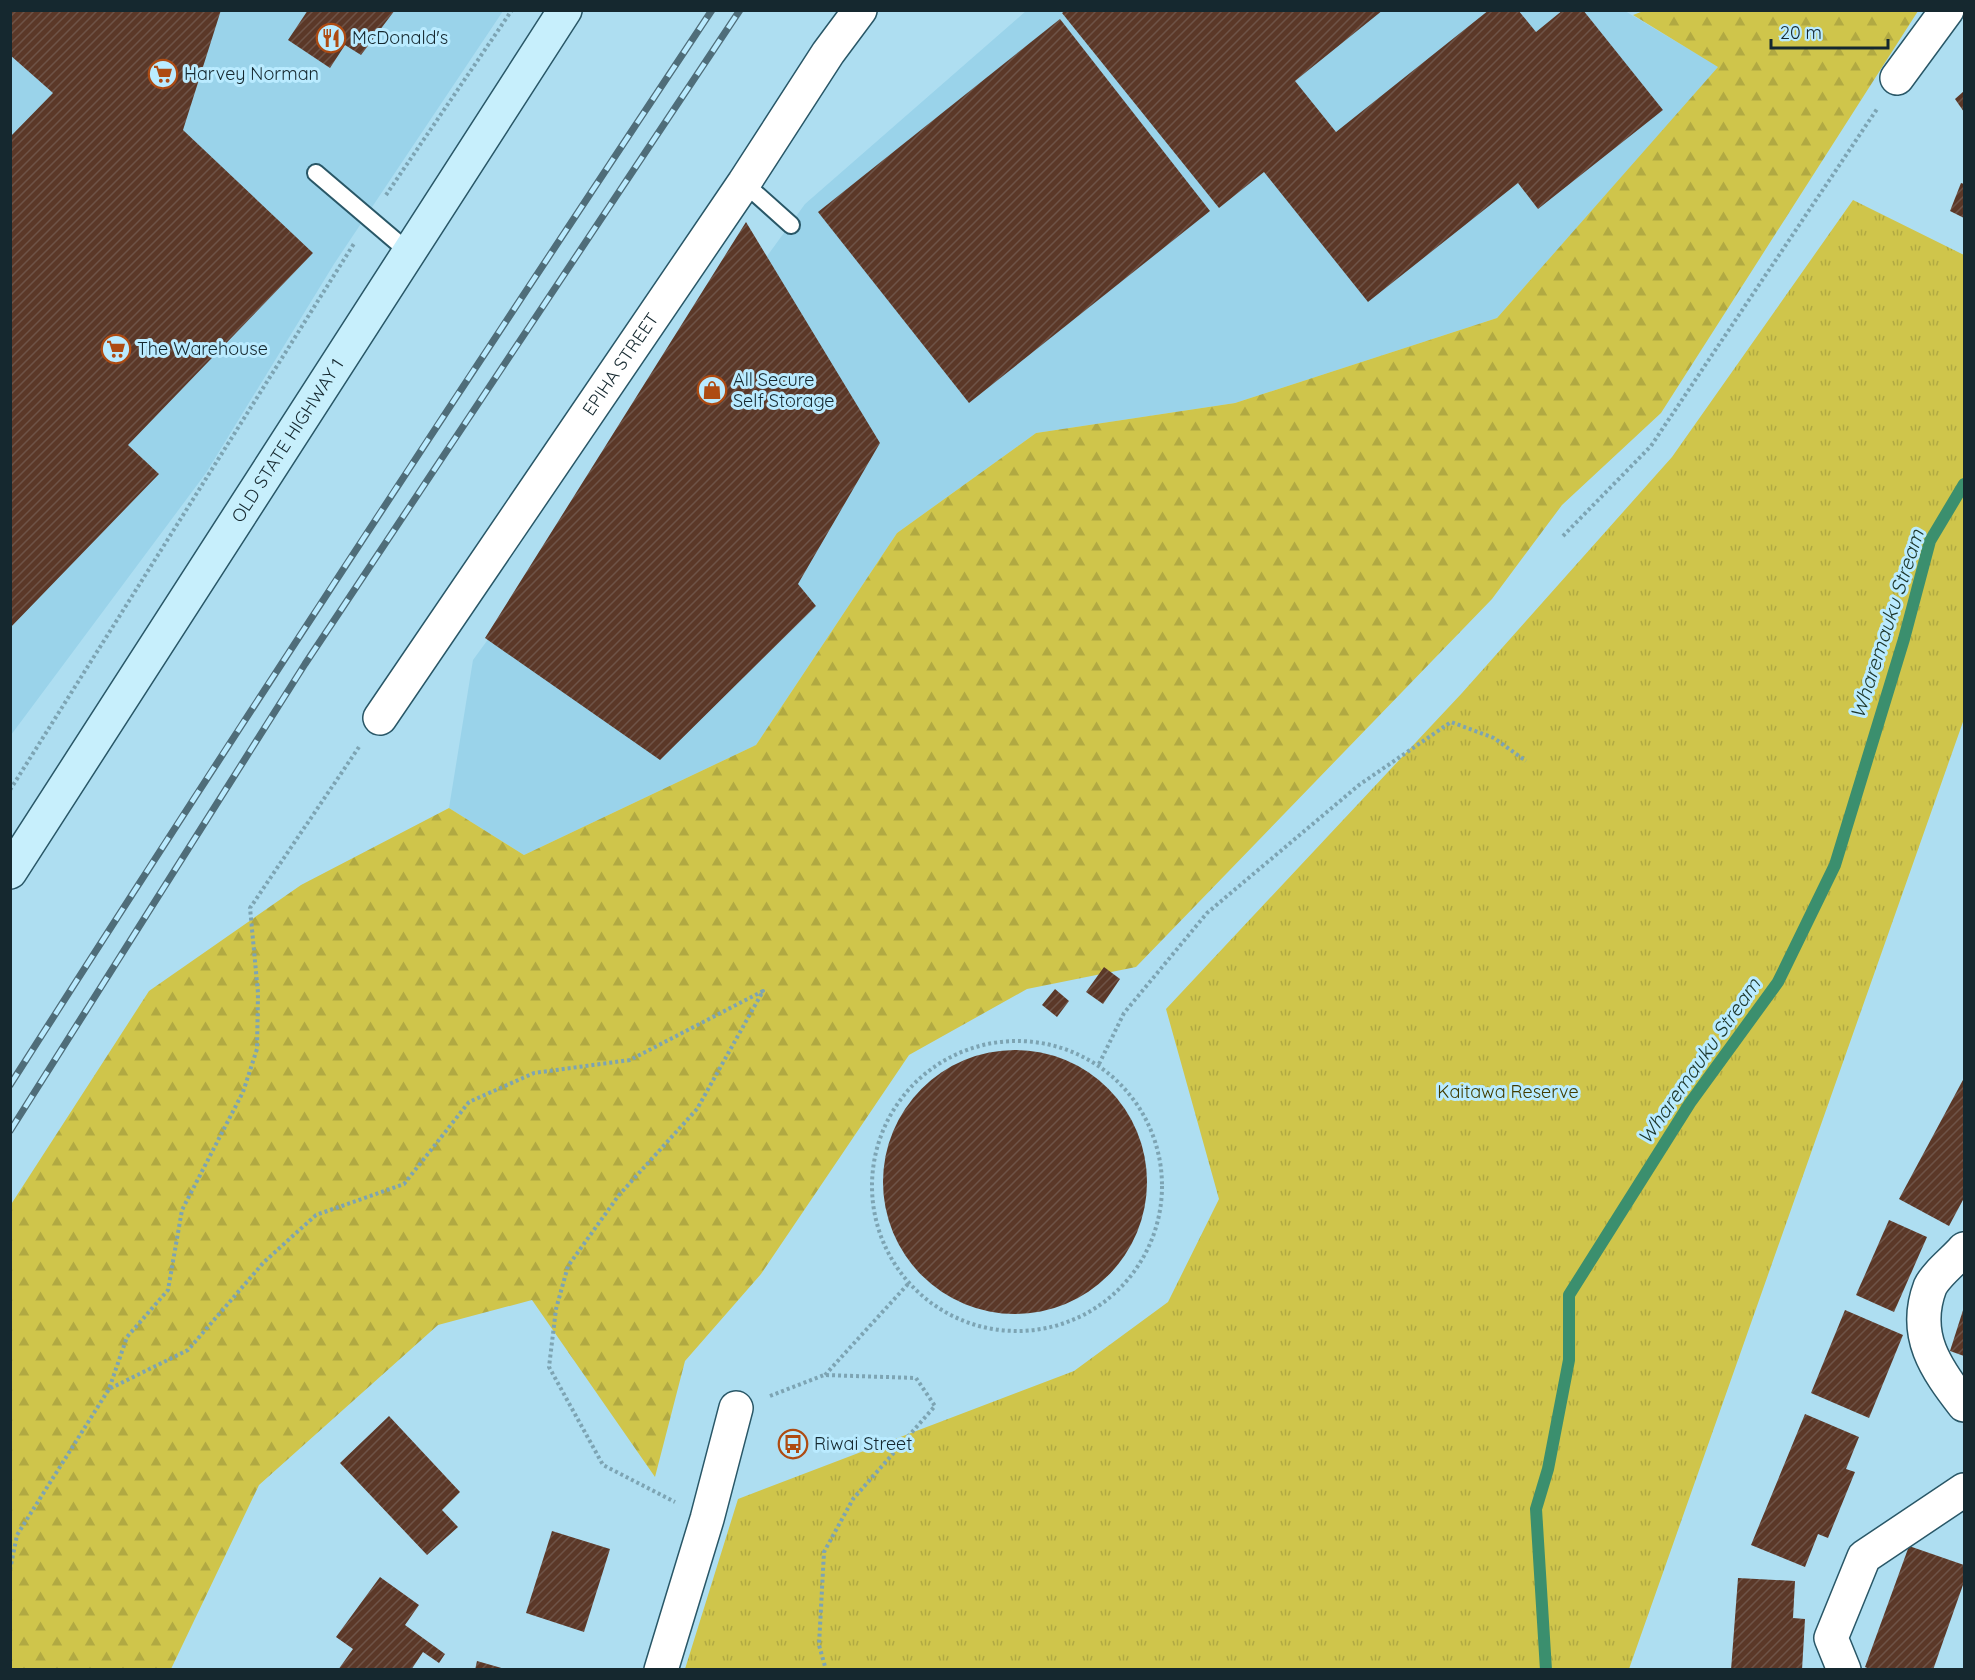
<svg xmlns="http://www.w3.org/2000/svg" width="1975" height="1680" font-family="Quicksand,sans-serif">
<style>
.built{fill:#9ad3ea}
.forest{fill:url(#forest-firs)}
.park{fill:url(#park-tufts)}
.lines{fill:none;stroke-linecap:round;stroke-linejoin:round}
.stream{stroke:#3b8f6e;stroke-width:12}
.building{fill:url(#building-hatch)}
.service-casing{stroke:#295767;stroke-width:20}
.minor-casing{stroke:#295767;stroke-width:36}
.secondary-casing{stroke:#295767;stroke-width:36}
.path{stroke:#7da4b3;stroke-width:4;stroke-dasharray:3 3;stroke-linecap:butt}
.service{stroke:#fff;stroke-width:16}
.minor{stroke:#fff;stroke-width:33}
.secondary{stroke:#c7effc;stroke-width:33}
.rail-casing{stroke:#4f6d79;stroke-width:7}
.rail{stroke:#baebff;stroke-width:4.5;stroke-dasharray:14;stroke-linecap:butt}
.labels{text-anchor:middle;stroke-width:6;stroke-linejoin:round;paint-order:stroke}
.poi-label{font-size:18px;fill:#15282f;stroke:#baebff;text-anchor:start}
.street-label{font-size:18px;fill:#15282f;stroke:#baebff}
.park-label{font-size:18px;fill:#413c00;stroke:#baebff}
.water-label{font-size:20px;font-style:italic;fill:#1c362b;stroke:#baebff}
</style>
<defs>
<pattern id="forest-firs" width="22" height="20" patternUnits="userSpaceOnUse" patternTransform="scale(1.5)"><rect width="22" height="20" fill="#cfc54b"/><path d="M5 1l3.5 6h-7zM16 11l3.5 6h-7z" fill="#b1a942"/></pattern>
<pattern id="park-tufts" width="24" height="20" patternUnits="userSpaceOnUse" patternTransform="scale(1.5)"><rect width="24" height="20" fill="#cfc54b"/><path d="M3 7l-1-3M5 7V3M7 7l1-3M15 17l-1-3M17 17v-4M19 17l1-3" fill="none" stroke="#b1a942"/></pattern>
<pattern id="building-hatch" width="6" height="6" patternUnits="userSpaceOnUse" patternTransform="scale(1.5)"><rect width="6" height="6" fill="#5b3828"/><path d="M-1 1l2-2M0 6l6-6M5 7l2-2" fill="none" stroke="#6e5347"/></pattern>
</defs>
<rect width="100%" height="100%" fill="#aedef1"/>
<!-- built -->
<g class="built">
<path d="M 11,11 L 503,11 L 334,264 L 206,473 L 11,735 Z"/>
<path d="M 1026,11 L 1625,11 L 1719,67 L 1497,318 L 1235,403 L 1036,433 L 897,533 L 756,745 L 524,855 L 449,808 L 473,660 L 805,204 Z"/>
</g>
<!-- forest -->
<path class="forest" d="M 1646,10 L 1918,11 L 1661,413 L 1562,505 L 1492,599 L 1136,967 L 1027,989 L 909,1055 L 761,1274 L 685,1361 L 655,1477 L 532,1300 L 438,1325 L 259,1485 L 171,1669 L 11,1669 L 10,1206 L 149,991 L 301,885 L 449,808 L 524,855 L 756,745 L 897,533 L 1036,433 L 1235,403 L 1497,318 L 1718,67 L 1633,15 Z"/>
<!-- park -->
<path class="park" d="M 1853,200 L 1964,255 L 1964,719 L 1629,1669 L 685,1669 L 738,1499 L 1074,1371 L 1168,1302 L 1219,1199 L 1166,1009 L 1462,693 L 1672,457 Z"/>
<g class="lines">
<!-- stream -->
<path class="stream" d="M 1546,1670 L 1536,1509 L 1548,1469 L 1569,1360 L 1569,1295 L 1690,1103 L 1778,982 L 1835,865 L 1904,639 L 1930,541 L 1964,484"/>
</g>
<!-- building -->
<g class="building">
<path d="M 10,10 L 221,10 L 183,130 L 313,253 L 128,445 L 159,474 L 10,628 L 10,137 L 53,93 L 10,55 Z"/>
<path d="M 308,10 L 395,10 L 361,55 L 345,45 L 330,68 L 288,40 Z"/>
<path d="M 1066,10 L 1383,10 L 1295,81 L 1336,132 L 1489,10 L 1518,10 L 1536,32 L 1563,10 L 1583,10 L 1663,110 L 1538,209 L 1518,183 L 1368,302 L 1264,172 L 1219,208 L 1062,13 Z"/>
<path d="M 1060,19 L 1210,211 L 969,403 L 818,212 Z"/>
<path d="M 1964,91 L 1964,112 L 1955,99 Z"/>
<path d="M 1961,183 L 1964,184 L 1964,218 L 1950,211 Z"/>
<path d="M 746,222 L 880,443 L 798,584 L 816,606 L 660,760 L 485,638 Z"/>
<path d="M 1104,967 L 1120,979 L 1103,1004 L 1086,992 Z"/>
<path d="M 1055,989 L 1069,1001 L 1057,1017 L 1042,1005 Z"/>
<circle cx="1015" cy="1182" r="132"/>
<path d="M 1964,1078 L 1964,1198 L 1949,1226 L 1899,1199 Z"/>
<path d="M 1889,1220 L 1927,1237 L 1894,1312 L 1856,1295 Z"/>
<path d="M 1964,1307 L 1964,1356 L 1950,1351 Z"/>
<path d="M 1845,1310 L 1903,1335 L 1869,1418 L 1811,1393 Z"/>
<path d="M 1805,1414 L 1859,1437 L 1846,1469 L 1855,1472 L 1828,1538 L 1818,1534 L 1805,1567 L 1751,1545 Z"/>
<path d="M 389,1416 L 460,1492 L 442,1510 L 458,1527 L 427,1555 L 340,1463 Z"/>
<path d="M 552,1531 L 610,1549 L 584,1632 L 526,1613 Z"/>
<path d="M 1909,1546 L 1964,1565 L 1964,1582 L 1933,1670 L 1872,1670 L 1865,1667 Z"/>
<path d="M 380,1577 L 419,1605 L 405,1625 L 445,1654 L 439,1663 L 423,1652 L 411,1670 L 338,1670 L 353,1649 L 336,1637 Z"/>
<path d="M 1738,1578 L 1795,1581 L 1793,1618 L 1805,1619 L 1802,1670 L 1731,1670 Z"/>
<path d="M 477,1661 L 505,1669 L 505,1670 L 475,1670 Z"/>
</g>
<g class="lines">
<!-- service casing -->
<g class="service-casing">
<g id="service">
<path d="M 316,173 L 410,253"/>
<path d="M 744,183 L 791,225"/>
</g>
</g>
<!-- minor casing -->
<g class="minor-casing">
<g id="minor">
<path d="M 1897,78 L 1947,10"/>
<path id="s1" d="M 380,718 L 744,183 L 828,53 L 860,10"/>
<path d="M 1964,1249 C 1955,1260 1936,1274 1930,1287 C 1912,1335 1936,1369 1964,1405"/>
<path d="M 661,1670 L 707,1519 L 736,1408"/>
<path d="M 1844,1670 L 1831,1638 L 1864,1557 L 1964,1490"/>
</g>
</g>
<!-- secondary casing -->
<g class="secondary-casing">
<g id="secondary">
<path id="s2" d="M 10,872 L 565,10"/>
</g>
</g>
<!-- path -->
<g class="path">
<path d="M 386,195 L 512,10"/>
<path d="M 1563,536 L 1651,446 L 1877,109"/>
<path d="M 359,747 L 250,908 L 258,993 L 257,1049 L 243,1092 L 182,1210 L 168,1290 L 127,1337 L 109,1389 L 188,1350 L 264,1262 L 316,1215 L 404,1184 L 469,1102 L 534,1073 L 630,1060 L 763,991 L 697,1109 L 619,1195 L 568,1266 L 556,1309 L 549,1367 L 603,1465 L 675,1502"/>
<path d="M 10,790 L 355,242"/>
<circle cx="1017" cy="1186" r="145"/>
<path d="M 1099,1064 L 1124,1013 L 1207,913 L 1359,785 L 1451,722 L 1494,738 L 1526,761"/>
<path d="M 825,1375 L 908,1284"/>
<path d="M 770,1396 L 824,1375 L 916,1378 L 935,1406 L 853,1499 L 824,1552 L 819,1645 L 826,1670"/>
<path d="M 10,1570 L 17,1535 L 109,1389"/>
</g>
<!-- service -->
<use href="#service" class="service"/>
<!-- minor -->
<use href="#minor" class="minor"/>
<!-- secondary -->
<use href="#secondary" class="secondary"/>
<!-- rail casing -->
<g class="rail-casing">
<g id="rail">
<path d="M 10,1085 C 240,724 475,367 712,10"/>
<path d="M 10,1131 L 305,664 L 740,10"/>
</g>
</g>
<!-- rail -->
<use href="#rail" class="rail"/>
</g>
<!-- icons -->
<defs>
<g id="restaurant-ring" transform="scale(1.5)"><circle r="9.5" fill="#baebff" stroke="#ae4b12" stroke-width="1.5"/><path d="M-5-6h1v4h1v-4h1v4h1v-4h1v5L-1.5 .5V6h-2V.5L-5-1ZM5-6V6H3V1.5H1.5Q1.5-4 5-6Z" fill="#ae4b12"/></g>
<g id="supermarket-ring" transform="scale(1.5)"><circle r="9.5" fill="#baebff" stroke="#ae4b12" stroke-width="1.5"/><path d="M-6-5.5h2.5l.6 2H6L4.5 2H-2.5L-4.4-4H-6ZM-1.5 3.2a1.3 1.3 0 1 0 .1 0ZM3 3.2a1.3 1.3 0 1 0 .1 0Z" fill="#ae4b12"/></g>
<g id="shop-ring" transform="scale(1.5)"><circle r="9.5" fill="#baebff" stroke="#ae4b12" stroke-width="1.5"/><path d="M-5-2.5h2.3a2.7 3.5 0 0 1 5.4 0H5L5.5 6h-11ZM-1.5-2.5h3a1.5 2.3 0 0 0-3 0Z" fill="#ae4b12"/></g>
<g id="bus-ring" transform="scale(1.5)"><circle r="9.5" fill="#baebff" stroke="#ae4b12" stroke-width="1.5"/><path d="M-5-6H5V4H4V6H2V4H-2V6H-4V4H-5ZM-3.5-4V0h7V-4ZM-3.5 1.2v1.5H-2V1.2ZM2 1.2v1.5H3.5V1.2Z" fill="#ae4b12"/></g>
</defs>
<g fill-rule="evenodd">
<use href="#restaurant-ring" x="331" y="38"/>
<use href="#supermarket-ring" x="163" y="74"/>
<use href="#supermarket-ring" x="116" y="349"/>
<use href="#shop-ring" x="712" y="390"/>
<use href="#bus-ring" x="793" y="1444"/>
</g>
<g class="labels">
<!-- poi labels -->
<g class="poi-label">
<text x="352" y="44">McDonald's</text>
<text x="184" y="80">Harvey Norman</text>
<text x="137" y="355">The Warehouse</text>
<text x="733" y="386">All Secure<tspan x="733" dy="21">Self Storage</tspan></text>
<text x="814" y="1450">Riwai Street</text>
</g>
<!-- street labels -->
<g class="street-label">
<text dy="6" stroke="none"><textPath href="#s1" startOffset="428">EPIHA STREET</textPath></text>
<text dy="6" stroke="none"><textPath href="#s2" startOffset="513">OLD STATE HIGHWAY 1</textPath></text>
</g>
<!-- park labels -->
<g class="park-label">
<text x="1508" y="1098">Kaitawa Reserve</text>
</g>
<!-- water labels -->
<g class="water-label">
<text transform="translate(1887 624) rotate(-72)" y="7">Wharemauku Stream</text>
<text transform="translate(1699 1061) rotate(-55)" y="7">Wharemauku Stream</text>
</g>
</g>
<!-- border -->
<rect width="1975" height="1680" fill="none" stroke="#15282f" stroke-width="24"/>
<!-- scale -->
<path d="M1771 39v9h117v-9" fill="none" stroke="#15282f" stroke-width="3"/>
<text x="1780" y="39" font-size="18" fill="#15282f" stroke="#baebff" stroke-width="4.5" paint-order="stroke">20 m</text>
</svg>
